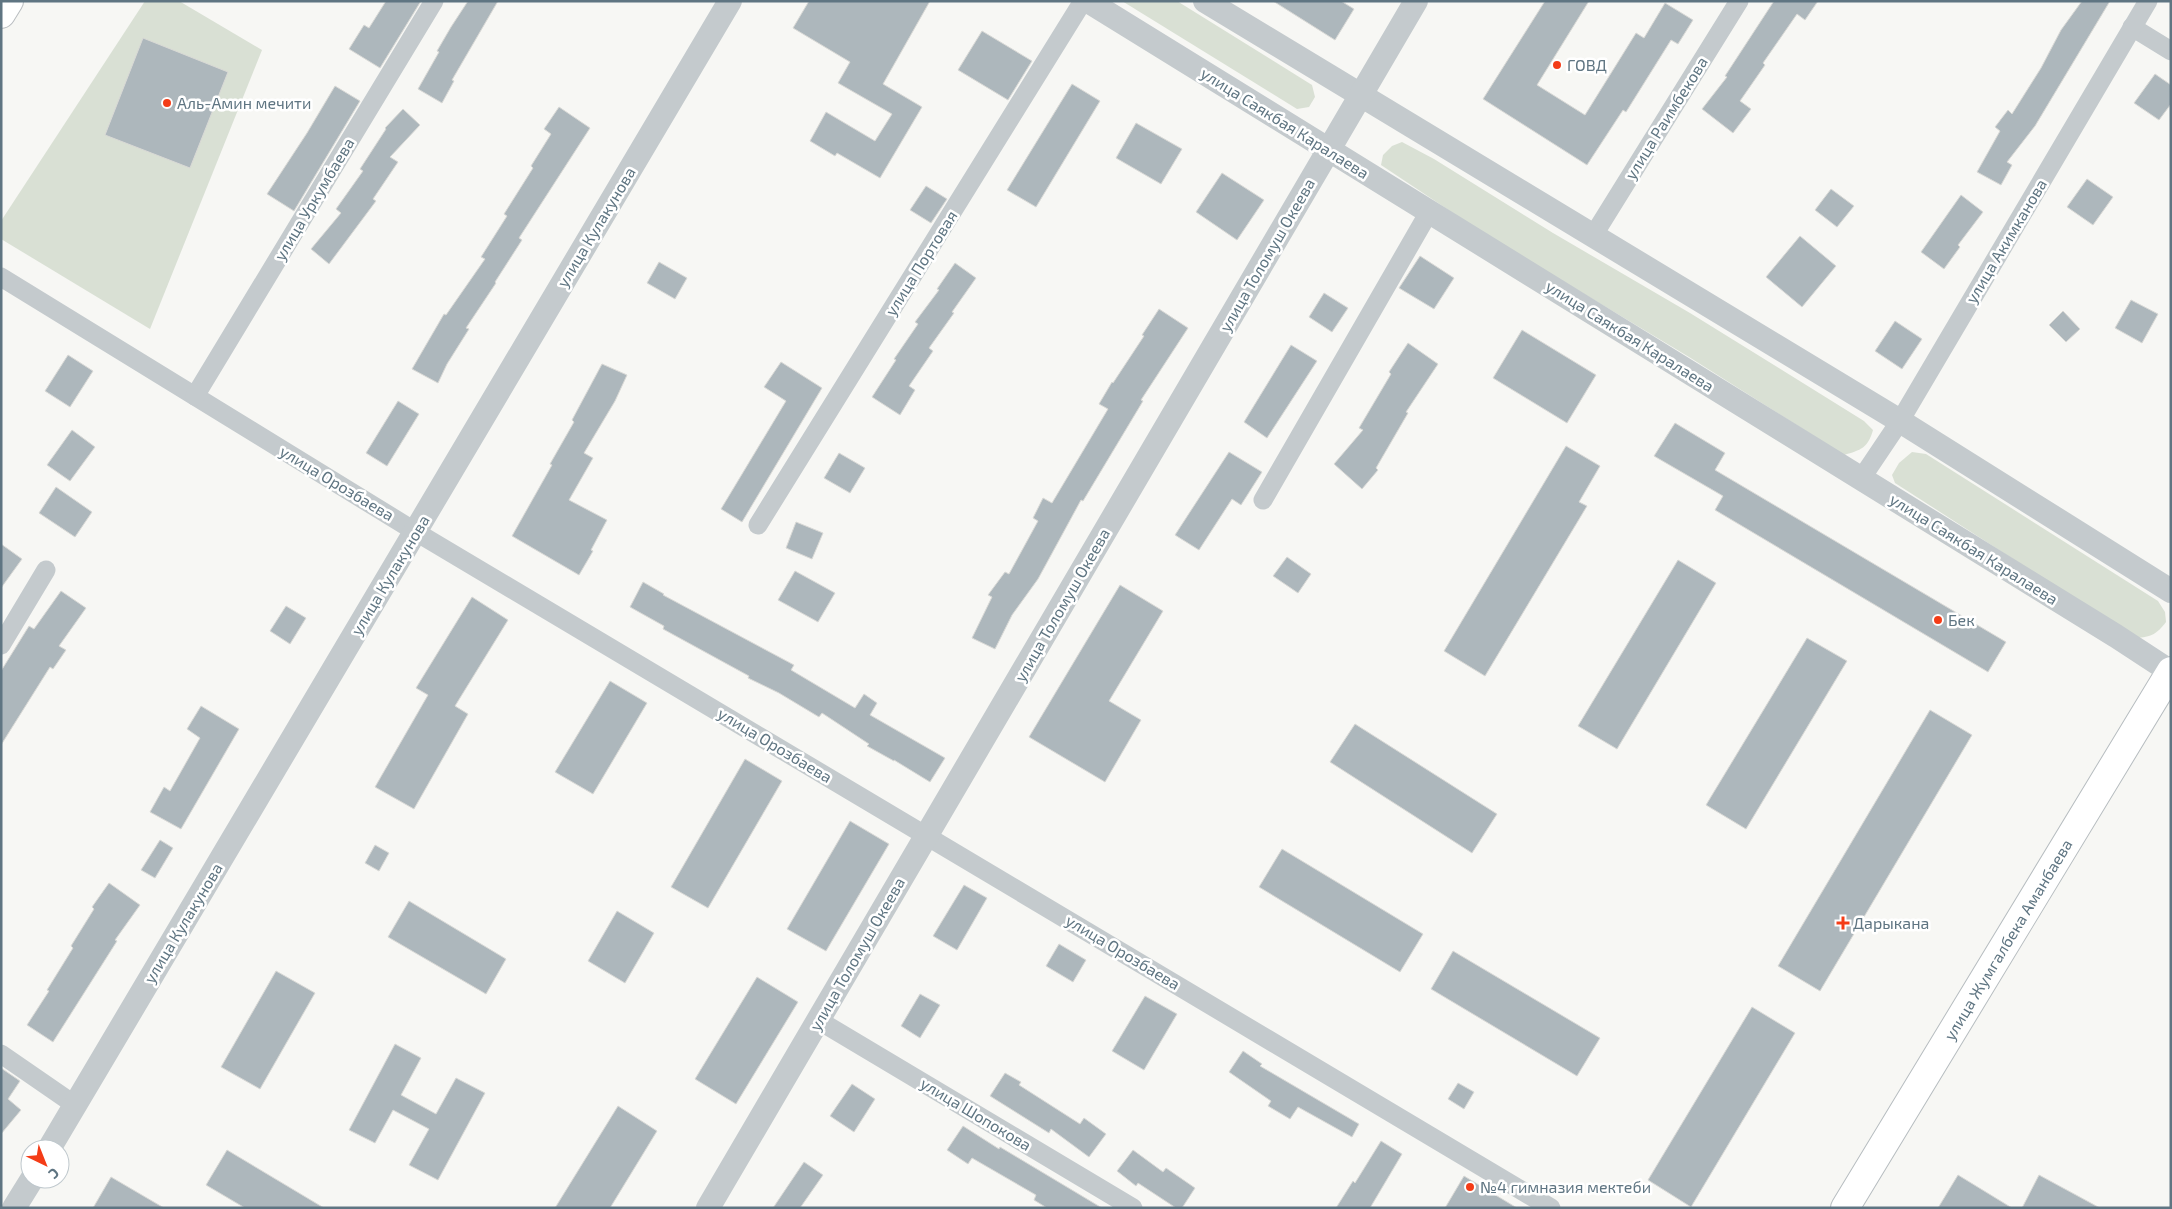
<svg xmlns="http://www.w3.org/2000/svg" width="2172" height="1209" font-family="'Exo 2',sans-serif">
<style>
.green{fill:#d9e0d4}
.building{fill:#adb7bc;stroke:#d9d9d6}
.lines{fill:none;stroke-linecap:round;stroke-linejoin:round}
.primary-casing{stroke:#b7bdc0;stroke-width:30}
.trunk-casing{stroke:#b9bdc0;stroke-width:30}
.minor{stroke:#c4cacd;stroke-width:19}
.tertiary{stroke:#c4cacd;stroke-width:24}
.primary{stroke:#fff;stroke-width:28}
.trunk{stroke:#fff;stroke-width:28}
.poi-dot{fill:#f43c17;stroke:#fff;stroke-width:2}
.labels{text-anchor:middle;stroke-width:5;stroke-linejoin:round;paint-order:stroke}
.poi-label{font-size:16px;fill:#5f7582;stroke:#fff;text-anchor:start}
.street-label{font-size:16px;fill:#5f7582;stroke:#fff}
</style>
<rect width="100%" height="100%" fill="#f7f7f4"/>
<!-- green -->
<g class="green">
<path d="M 145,1 L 179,1 L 262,50 L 150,329 L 1,239 L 1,221 Z"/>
<path d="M 1122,1 L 1177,1 L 1312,85 L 1315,97 L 1309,107 L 1297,109 Z"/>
<path d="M 1402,142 L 1434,159 L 1553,233 L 1690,313 L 1864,421 L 1873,430 C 1868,448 1861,450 1844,455 L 1689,357 L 1483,233 L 1381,165 L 1383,155 L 1392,146 Z"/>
<path d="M 1912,452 L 1926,454 L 2158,601 L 2165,612 L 2166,622 C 2157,634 2151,637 2136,638 L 1895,483 L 1892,475 L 1899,463 Z"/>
</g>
<!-- building -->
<g class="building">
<path d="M 386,1 L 421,1 L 380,68 L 349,49 L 364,25 L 369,28 Z"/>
<path d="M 468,1 L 498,1 L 452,80 L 454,81 L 442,103 L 418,89 L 439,52 L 437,51 L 451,27 Z"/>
<path d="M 809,1 L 930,1 L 883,84 L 922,107 L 880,178 L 837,153 L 835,156 L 810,141 L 826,112 L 875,141 L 892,114 L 838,83 L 850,62 L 793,28 Z"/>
<path d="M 1273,1 L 1341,1 L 1354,9 L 1335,40 Z"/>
<path d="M 1545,1 L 1589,1 L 1537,85 L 1585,115 L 1636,33 L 1644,38 L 1665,3 L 1693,20 L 1678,44 L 1671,40 L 1626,112 L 1623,110 L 1587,165 L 1483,99 Z"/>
<path d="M 1774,1 L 1818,1 L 1805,20 L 1797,14 L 1763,63 L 1765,65 L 1740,101 L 1751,109 L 1733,133 L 1702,109 L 1727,77 L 1725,76 Z"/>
<path d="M 2082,1 L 2110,1 L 2035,126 L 2007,162 L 2012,165 L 2001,185 L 1977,172 L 2000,131 L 1995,127 L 2008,110 L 2012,114 L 2041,68 L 2061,30 Z"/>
<path d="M 982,31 L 1032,61 L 1008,100 L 958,70 Z"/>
<path d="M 143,38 L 228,72 L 190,168 L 105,135 Z"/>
<path d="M 2155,74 L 2171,85 L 2171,104 L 2159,120 L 2134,103 Z"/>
<path d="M 1072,84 L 1100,101 L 1036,207 L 1007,190 Z"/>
<path d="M 335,86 L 360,101 L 294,211 L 267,194 L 307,133 Z"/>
<path d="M 559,107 L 590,128 L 519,238 L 522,240 L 495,282 L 496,283 L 466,328 L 469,329 L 447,364 L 438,383 L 412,369 L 444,314 L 446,315 L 485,259 L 481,257 L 507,216 L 504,214 L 533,168 L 531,166 L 551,134 L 544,129 Z"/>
<path d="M 403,109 L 420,125 L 390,157 L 398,162 L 373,199 L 376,201 L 329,264 L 311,249 L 341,213 L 336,209 L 363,171 L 360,169 L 386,129 L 385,128 Z"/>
<path d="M 1136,123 L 1182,149 L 1161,184 L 1116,158 Z"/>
<path d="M 1222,173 L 1264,200 L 1237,240 L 1196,212 Z"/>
<path d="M 2087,179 L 2113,197 L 2093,225 L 2067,207 Z"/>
<path d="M 926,186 L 947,199 L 931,223 L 910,210 Z"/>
<path d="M 1831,189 L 1854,206 L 1837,227 L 1815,210 Z"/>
<path d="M 1961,195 L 1983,212 L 1958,245 L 1960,247 L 1944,269 L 1921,252 Z"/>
<path d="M 1800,236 L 1836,266 L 1802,307 L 1766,277 Z"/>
<path d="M 1420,256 L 1454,278 L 1434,309 L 1399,288 Z"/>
<path d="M 659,262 L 687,278 L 675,299 L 647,283 Z"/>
<path d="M 955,263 L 976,278 L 952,312 L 954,313 L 929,348 L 933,351 L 909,386 L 915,390 L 900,415 L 872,397 L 896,360 L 894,359 L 918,324 L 915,322 L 939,290 L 937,289 Z"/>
<path d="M 1324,293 L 1348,308 L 1332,332 L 1309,317 Z"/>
<path d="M 2131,300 L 2158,314 L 2142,343 L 2115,328 Z"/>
<path d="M 1159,309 L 1188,328 L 1141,400 L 1143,401 L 1083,501 L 1081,500 L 1038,579 L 1012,615 L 995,649 L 972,638 L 992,597 L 988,595 L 1005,572 L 1009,574 L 1038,521 L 1033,518 L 1043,498 L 1052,503 L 1108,409 L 1099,404 L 1112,382 L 1113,383 L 1144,336 L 1142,335 Z"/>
<path d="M 2063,311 L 2080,329 L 2066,342 L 2049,325 Z"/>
<path d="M 1895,321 L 1922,339 L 1902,369 L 1875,351 Z"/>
<path d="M 1522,330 L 1596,375 L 1567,423 L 1493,378 Z"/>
<path d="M 1408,343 L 1438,364 L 1406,412 L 1408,413 L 1376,468 L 1378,470 L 1362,489 L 1334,464 L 1363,430 L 1359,428 L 1391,374 L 1389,372 Z"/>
<path d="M 1291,345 L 1317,361 L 1267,438 L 1244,422 Z"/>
<path d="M 68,355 L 93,371 L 70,407 L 45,391 Z"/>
<path d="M 781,362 L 822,388 L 742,522 L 721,509 L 786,401 L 764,387 Z"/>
<path d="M 602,364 L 627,375 L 615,401 L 584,453 L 593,458 L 569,500 L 607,520 L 591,550 L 593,551 L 579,575 L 512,536 L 552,465 L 550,464 L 574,422 L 572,420 Z"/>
<path d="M 398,401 L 419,414 L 387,466 L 366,453 Z"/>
<path d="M 1675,423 L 1725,453 L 1715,470 L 2006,642 L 1988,672 L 1715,510 L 1723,496 L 1654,456 Z"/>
<path d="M 72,430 L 95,447 L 70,481 L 47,465 Z"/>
<path d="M 1566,446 L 1600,466 L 1579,502 L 1587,506 L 1485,676 L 1444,651 Z"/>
<path d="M 1229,452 L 1262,472 L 1241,505 L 1232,499 L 1199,550 L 1175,535 Z"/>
<path d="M 839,453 L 865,468 L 850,493 L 824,478 Z"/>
<path d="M 56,487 L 92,512 L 75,537 L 39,513 Z"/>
<path d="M 796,522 L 823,533 L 812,559 L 786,548 Z"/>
<path d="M 1,544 L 22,559 L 1,588 Z"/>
<path d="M 1287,557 L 1311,574 L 1298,593 L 1273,576 Z"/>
<path d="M 1678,560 L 1716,583 L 1617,749 L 1578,726 Z"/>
<path d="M 795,571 L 835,593 L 818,622 L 778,600 Z"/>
<path d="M 643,582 L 664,594 L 663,595 L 794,665 L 791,670 L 855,708 L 864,694 L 877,703 L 870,715 L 945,758 L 930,782 L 894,760 L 894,761 L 867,746 L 869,744 L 822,713 L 819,717 L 779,693 L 748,678 L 749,676 L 663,629 L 664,626 L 630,607 Z"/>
<path d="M 1120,585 L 1163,611 L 1109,701 L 1141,720 L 1105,782 L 1029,737 Z"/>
<path d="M 61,591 L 86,608 L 59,646 L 66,650 L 53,669 L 50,667 L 1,745 L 1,671 L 29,626 L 34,629 Z"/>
<path d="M 472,597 L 508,620 L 455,706 L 468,714 L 414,809 L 375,787 L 428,695 L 416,688 Z"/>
<path d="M 286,606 L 306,618 L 290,644 L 270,631 Z"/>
<path d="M 1807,638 L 1847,661 L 1746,829 L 1706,805 Z"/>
<path d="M 610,681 L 647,703 L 593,794 L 555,772 Z"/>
<path d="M 201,706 L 239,729 L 181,829 L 150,812 L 164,787 L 170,791 L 200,738 L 187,729 Z"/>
<path d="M 1930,710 L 1972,735 L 1820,991 L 1778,966 Z"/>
<path d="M 1355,724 L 1497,814 L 1472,853 L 1330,762 Z"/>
<path d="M 745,759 L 782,781 L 708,908 L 671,887 Z"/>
<path d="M 850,821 L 889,844 L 826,951 L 787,929 Z"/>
<path d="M 160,840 L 173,848 L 155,878 L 141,870 Z"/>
<path d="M 375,845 L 389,853 L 379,871 L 365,863 Z"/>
<path d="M 1282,849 L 1423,934 L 1400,972 L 1259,887 Z"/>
<path d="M 109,883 L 140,905 L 115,940 L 117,941 L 53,1042 L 27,1025 L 49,991 L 47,990 L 73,948 L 71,946 L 94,909 L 92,907 Z"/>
<path d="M 964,885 L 987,898 L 957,950 L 933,936 Z"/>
<path d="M 409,901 L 506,959 L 486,994 L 388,937 Z"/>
<path d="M 617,911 L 654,933 L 625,983 L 588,961 Z"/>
<path d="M 1059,944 L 1086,960 L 1073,982 L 1046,966 Z"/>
<path d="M 1453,951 L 1600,1038 L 1577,1076 L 1431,989 Z"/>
<path d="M 276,971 L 315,993 L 260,1089 L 221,1067 Z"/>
<path d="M 757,977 L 798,1002 L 736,1104 L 695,1079 Z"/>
<path d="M 920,994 L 940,1005 L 920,1038 L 901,1026 Z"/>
<path d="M 1145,996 L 1177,1014 L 1144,1070 L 1112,1051 Z"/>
<path d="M 1752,1007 L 1795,1033 L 1691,1207 L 1648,1180 Z"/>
<path d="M 395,1044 L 421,1058 L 401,1095 L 436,1114 L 456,1078 L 485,1093 L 438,1180 L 409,1165 L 429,1129 L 393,1110 L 375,1143 L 349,1130 Z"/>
<path d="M 1243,1051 L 1262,1064 L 1260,1066 L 1359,1124 L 1352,1137 L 1298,1107 L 1290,1119 L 1268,1106 L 1271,1101 L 1229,1072 Z"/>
<path d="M 1,1068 L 20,1081 L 8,1099 L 21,1110 L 1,1134 Z"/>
<path d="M 1005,1073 L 1021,1082 L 1019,1085 L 1080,1124 L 1084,1118 L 1106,1134 L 1089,1157 L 1051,1129 L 1049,1133 L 990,1096 Z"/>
<path d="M 1458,1083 L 1474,1092 L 1464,1109 L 1448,1099 Z"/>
<path d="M 852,1084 L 875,1099 L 854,1132 L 830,1116 Z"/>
<path d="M 618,1106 L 657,1131 L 610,1208 L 555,1208 Z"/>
<path d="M 963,1126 L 999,1149 L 1000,1147 L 1102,1208 L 1047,1208 L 1034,1200 L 1036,1195 L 972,1158 L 968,1164 L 947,1150 Z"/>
<path d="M 1381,1141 L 1402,1154 L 1370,1208 L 1336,1208 L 1353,1181 L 1355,1183 Z"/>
<path d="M 227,1150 L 324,1208 L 245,1208 L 206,1185 Z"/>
<path d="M 1133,1150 L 1163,1172 L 1166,1168 L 1195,1188 L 1182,1208 L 1176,1208 L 1138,1183 L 1136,1186 L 1117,1171 Z"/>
<path d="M 804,1162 L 823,1175 L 800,1208 L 773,1208 Z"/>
<path d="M 1958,1175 L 2012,1208 L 1938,1208 Z"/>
<path d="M 2039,1175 L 2100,1208 L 2022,1208 Z"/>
<path d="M 1464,1176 L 1517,1208 L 1445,1208 Z"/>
<path d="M 111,1177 L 164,1208 L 93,1208 Z"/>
</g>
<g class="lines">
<!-- primary casing -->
<g class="primary-casing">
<g id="primary">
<path id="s1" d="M 1845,1208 L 2171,671"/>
</g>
</g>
<!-- trunk casing -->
<g class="trunk-casing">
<path id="trunk" d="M 1,14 L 9,1"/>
</g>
<!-- minor -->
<g class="minor">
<path d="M 2132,27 L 2171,51"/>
<path d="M 1593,236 L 1739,1"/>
<path d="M 1,277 L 416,532 L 1551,1208"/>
<path d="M 195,396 L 434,1"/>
<path d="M 1861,479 L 1900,421 L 2148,1"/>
<path d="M 1263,500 L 1429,212"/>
<path d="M 758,525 L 1083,1"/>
<path d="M 1,645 L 46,570"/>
<path d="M 818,1020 L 1133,1208"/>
<path d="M 1,1054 L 75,1105"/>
</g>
<!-- tertiary -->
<g class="tertiary">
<path d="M 1088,1 L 2116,636 L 2171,672"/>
<path d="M 1205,1 L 1900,421 L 2171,591"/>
<path d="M 49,1149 L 730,1"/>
<path d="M 14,1208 L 32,1179"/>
<path d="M 708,1208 L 1416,1"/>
</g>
<!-- primary -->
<use href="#primary" class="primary"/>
<!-- trunk -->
<use href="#trunk" class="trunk"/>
</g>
<!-- markers -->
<g class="poi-dot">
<circle cx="1557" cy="65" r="5"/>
<circle cx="167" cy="103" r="5"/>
<circle cx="1938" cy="620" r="5"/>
<path d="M1840.5 915.5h5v5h5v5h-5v5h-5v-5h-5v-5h5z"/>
<circle cx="1470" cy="1187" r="5"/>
</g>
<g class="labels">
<!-- poi labels -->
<g class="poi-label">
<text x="1567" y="71">ГОВД</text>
<text x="177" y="109">Аль-Амин мечити</text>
<text x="1948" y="626">Бек</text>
<text x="1853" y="929">Дарыкана</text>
<text x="1480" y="1193">№4 гимназия мектеби</text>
</g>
<!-- street labels -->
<g class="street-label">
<text transform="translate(1666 118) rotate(-58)" y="6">улица Раимбекова</text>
<text transform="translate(1285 123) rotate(32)" y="6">улица Саякбая Каралаева</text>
<text transform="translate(314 199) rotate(-59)" y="6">улица Уркумбаева</text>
<text transform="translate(596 227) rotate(-59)" y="6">улица Кулакунова</text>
<text transform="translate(2006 241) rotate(-59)" y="6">улица Акимканова</text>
<text transform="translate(1267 255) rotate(-60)" y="6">улица Толомуш Океева</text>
<text transform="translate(921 263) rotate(-58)" y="6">улица Портовая</text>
<text transform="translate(1630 336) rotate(32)" y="6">улица Саякбая Каралаева</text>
<text transform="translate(337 483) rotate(31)" y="6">улица Орозбаева</text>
<text transform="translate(1974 549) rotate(32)" y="6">улица Саякбая Каралаева</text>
<text transform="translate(390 575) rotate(-59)" y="6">улица Кулакунова</text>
<text transform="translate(1062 605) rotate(-60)" y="6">улица Толомуш Океева</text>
<text transform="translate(775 745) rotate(31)" y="6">улица Орозбаева</text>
<text transform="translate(183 923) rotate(-59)" y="6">улица Кулакунова</text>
<text dy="6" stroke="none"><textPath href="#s1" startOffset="314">улица Жумгалбека Аманбаева</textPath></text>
<text transform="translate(1123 952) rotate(31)" y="6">улица Орозбаева</text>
<text transform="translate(857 954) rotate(-60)" y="6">улица Толомуш Океева</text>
<text transform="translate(976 1114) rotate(31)" y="6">улица Шопокова</text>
</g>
</g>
<!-- border -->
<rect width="2172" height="1209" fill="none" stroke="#5f7582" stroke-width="5"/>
<!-- north arrow -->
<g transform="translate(45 1164) rotate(137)"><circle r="24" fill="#ffffff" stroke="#bfc8cd"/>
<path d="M0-4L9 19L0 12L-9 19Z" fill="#f43c17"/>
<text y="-8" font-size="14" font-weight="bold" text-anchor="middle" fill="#5f7582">С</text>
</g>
</svg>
